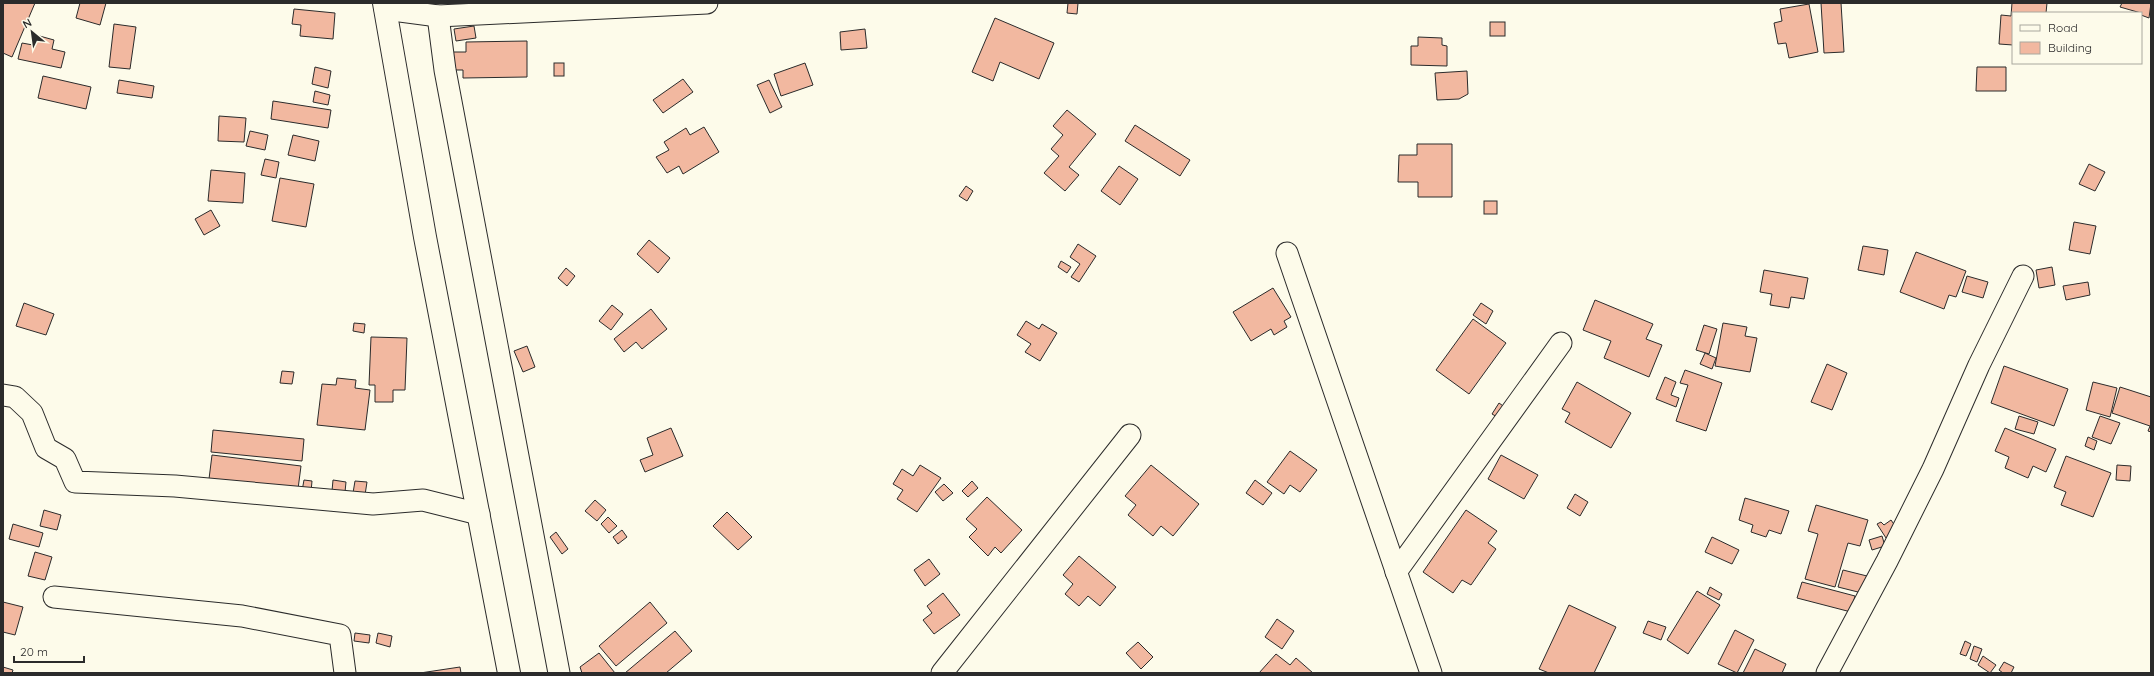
<svg xmlns="http://www.w3.org/2000/svg" width="2154" height="676" font-family="Quicksand,sans-serif">
<style>
.building{fill:#f2b8a0;stroke:#2b2b2b}
.lines{fill:none;stroke-linecap:round;stroke-linejoin:round}
.street-casing{stroke:#2b2b2b;stroke-width:23}
.secondary-casing{stroke:#2b2b2b;stroke-width:24}
.street{stroke:#fdfbea;stroke-width:21}
.secondary{stroke:#fdfbea;stroke-width:22}
</style>
<rect width="100%" height="100%" fill="#fdfbea"/>
<!-- building -->
<g class="building">
<path d="M 3,3 L 35,3 L 12,57 L 3,53 Z"/>
<path d="M 80,3 L 106,3 L 100,25 L 76,18 Z"/>
<path d="M 1068,3 L 1078,3 L 1077,14 L 1067,13 Z"/>
<path d="M 1821,3 L 1841,3 L 1844,52 L 1824,53 Z"/>
<path d="M 2012,3 L 2047,3 L 2046,13 L 2013,13 L 2013,45 L 1999,44 L 2001,15 L 2011,16 Z"/>
<path d="M 2122,3 L 2151,3 L 2149,18 L 2141,15 L 2141,13 L 2120,7 Z"/>
<path d="M 1809,4 L 1818,52 L 1789,58 L 1786,43 L 1778,44 L 1774,23 L 1782,21 L 1780,9 Z"/>
<path d="M 294,9 L 335,13 L 333,39 L 300,36 L 301,25 L 292,24 Z"/>
<path d="M 995,18 L 1054,43 L 1039,79 L 1000,62 L 993,81 L 972,72 Z"/>
<rect x="1490" y="22" width="15" height="14"/>
<path d="M 114,24 L 136,27 L 130,69 L 109,67 Z"/>
<path d="M 474,26 L 476,38 L 456,41 L 454,29 Z"/>
<path d="M 865,29 L 867,48 L 841,50 L 840,32 Z"/>
<path d="M 36,35 L 54,40 L 52,49 L 65,52 L 61,68 L 18,59 L 22,43 L 33,45 Z"/>
<path d="M 1418,37 L 1442,38 L 1442,45 L 1447,46 L 1447,66 L 1411,65 L 1411,46 L 1418,46 Z"/>
<path d="M 527,41 L 527,77 L 463,78 L 463,70 L 453,70 L 453,52 L 466,52 L 466,42 Z"/>
<rect x="554" y="63" width="10" height="13"/>
<path d="M 805,63 L 813,85 L 781,96 L 774,74 Z"/>
<path d="M 315,67 L 331,71 L 328,88 L 312,84 Z"/>
<path d="M 1977,67 L 2006,67 L 2006,91 L 1976,91 Z"/>
<path d="M 1467,71 L 1468,94 L 1459,99 L 1437,100 L 1435,73 Z"/>
<path d="M 43,76 L 91,87 L 86,109 L 38,98 Z"/>
<path d="M 683,79 L 693,92 L 663,113 L 653,100 Z"/>
<path d="M 119,80 L 154,86 L 152,98 L 117,93 Z"/>
<path d="M 769,80 L 782,107 L 770,113 L 757,85 Z"/>
<path d="M 315,91 L 330,95 L 328,105 L 313,102 Z"/>
<path d="M 273,101 L 331,110 L 328,128 L 271,119 Z"/>
<path d="M 1067,110 L 1096,134 L 1069,167 L 1079,175 L 1065,191 L 1044,173 L 1059,156 L 1051,149 L 1063,135 L 1053,126 Z"/>
<path d="M 219,116 L 246,118 L 244,142 L 218,141 Z"/>
<path d="M 1135,125 L 1190,160 L 1180,176 L 1125,141 Z"/>
<path d="M 704,127 L 719,152 L 683,174 L 679,166 L 667,173 L 656,157 L 669,150 L 664,142 L 686,128 L 690,135 Z"/>
<path d="M 250,131 L 268,135 L 265,150 L 246,146 Z"/>
<path d="M 293,135 L 319,141 L 315,161 L 288,155 Z"/>
<path d="M 1417,144 L 1452,144 L 1452,197 L 1418,197 L 1418,182 L 1398,182 L 1399,155 L 1417,155 Z"/>
<path d="M 265,159 L 279,162 L 276,178 L 261,175 Z"/>
<path d="M 2089,164 L 2105,172 L 2095,191 L 2079,184 Z"/>
<path d="M 1119,166 L 1138,179 L 1120,205 L 1101,191 Z"/>
<path d="M 211,170 L 245,173 L 243,203 L 208,201 Z"/>
<path d="M 280,178 L 314,184 L 306,227 L 272,221 Z"/>
<path d="M 966,186 L 973,191 L 967,201 L 959,196 Z"/>
<rect x="1484" y="201" width="13" height="13"/>
<path d="M 211,210 L 220,226 L 204,235 L 195,219 Z"/>
<path d="M 2074,222 L 2096,226 L 2090,254 L 2069,250 Z"/>
<path d="M 649,240 L 670,258 L 658,273 L 637,254 Z"/>
<path d="M 1078,244 L 1096,256 L 1079,282 L 1071,277 L 1080,264 L 1070,257 Z"/>
<path d="M 1863,246 L 1888,250 L 1884,275 L 1858,270 Z"/>
<path d="M 1916,252 L 1966,271 L 1956,297 L 1949,295 L 1944,309 L 1900,292 Z"/>
<path d="M 1061,261 L 1071,267 L 1067,273 L 1058,267 Z"/>
<path d="M 2052,267 L 2055,285 L 2039,288 L 2036,270 Z"/>
<path d="M 566,268 L 575,276 L 567,286 L 558,278 Z"/>
<path d="M 1764,270 L 1808,278 L 1804,299 L 1791,297 L 1789,308 L 1770,305 L 1772,294 L 1760,292 Z"/>
<path d="M 1967,276 L 1988,282 L 1983,298 L 1962,292 Z"/>
<path d="M 2088,282 L 2090,295 L 2066,300 L 2063,286 Z"/>
<path d="M 1273,288 L 1291,317 L 1284,321 L 1287,327 L 1274,335 L 1271,329 L 1251,341 L 1233,312 Z"/>
<path d="M 1595,300 L 1653,324 L 1646,339 L 1662,345 L 1649,377 L 1604,358 L 1611,341 L 1583,330 Z"/>
<path d="M 24,303 L 54,314 L 46,335 L 16,326 Z"/>
<path d="M 1481,303 L 1493,311 L 1486,324 L 1473,315 Z"/>
<path d="M 612,305 L 623,314 L 611,330 L 599,321 Z"/>
<path d="M 651,309 L 667,329 L 642,349 L 636,342 L 624,352 L 614,339 Z"/>
<path d="M 1473,319 L 1506,343 L 1469,394 L 1436,370 Z"/>
<path d="M 1026,321 L 1039,329 L 1042,324 L 1057,333 L 1040,361 L 1025,352 L 1031,344 L 1017,335 Z"/>
<path d="M 354,323 L 365,324 L 364,333 L 353,331 Z"/>
<path d="M 1723,323 L 1747,327 L 1745,336 L 1757,338 L 1750,372 L 1715,366 Z"/>
<path d="M 1704,325 L 1717,329 L 1709,354 L 1696,350 Z"/>
<path d="M 371,337 L 407,338 L 405,390 L 393,390 L 393,402 L 375,402 L 375,385 L 369,385 Z"/>
<path d="M 527,346 L 535,367 L 523,372 L 514,351 Z"/>
<path d="M 1705,353 L 1716,358 L 1712,369 L 1700,364 Z"/>
<path d="M 1827,364 L 1847,373 L 1832,410 L 1811,402 Z"/>
<path d="M 2004,366 L 2068,389 L 2054,426 L 1991,403 Z"/>
<path d="M 1685,370 L 1722,383 L 1706,431 L 1676,421 L 1688,385 L 1680,383 Z"/>
<path d="M 282,371 L 294,372 L 292,384 L 280,383 Z"/>
<path d="M 1665,377 L 1676,382 L 1671,395 L 1679,398 L 1676,407 L 1656,399 Z"/>
<path d="M 337,378 L 356,380 L 355,388 L 370,390 L 365,430 L 317,425 L 322,384 L 336,385 Z"/>
<path d="M 1577,382 L 1631,413 L 1611,448 L 1565,422 L 1570,413 L 1562,409 Z"/>
<path d="M 2093,382 L 2117,388 L 2110,417 L 2086,410 Z"/>
<path d="M 2120,387 L 2151,397 L 2151,432 L 2148,431 L 2150,426 L 2112,413 Z"/>
<path d="M 1499,403 L 1506,408 L 1499,418 L 1492,414 Z"/>
<path d="M 2019,416 L 2038,422 L 2034,434 L 2015,429 Z"/>
<path d="M 2100,416 L 2120,423 L 2111,444 L 2092,437 Z"/>
<path d="M 671,428 L 683,456 L 645,472 L 640,460 L 653,455 L 647,438 Z"/>
<path d="M 2005,428 L 2056,449 L 2046,472 L 2033,466 L 2028,478 L 2005,468 L 2009,457 L 1995,451 Z"/>
<path d="M 213,430 L 304,439 L 302,461 L 211,452 Z"/>
<path d="M 2088,437 L 2097,441 L 2094,450 L 2085,446 Z"/>
<path d="M 1290,451 L 1317,470 L 1300,492 L 1290,485 L 1284,494 L 1267,482 Z"/>
<path d="M 212,455 L 301,466 L 298,489 L 209,479 Z"/>
<path d="M 1501,455 L 1538,475 L 1524,499 L 1488,479 Z"/>
<path d="M 2066,456 L 2111,473 L 2093,517 L 2061,505 L 2066,492 L 2054,487 Z"/>
<path d="M 920,465 L 941,478 L 917,512 L 897,499 L 903,490 L 893,484 L 902,469 L 913,476 Z"/>
<path d="M 1151,465 L 1199,504 L 1173,536 L 1161,526 L 1153,536 L 1128,515 L 1136,505 L 1125,496 Z"/>
<path d="M 2117,465 L 2131,466 L 2130,481 L 2116,480 Z"/>
<path d="M 304,480 L 312,481 L 311,492 L 302,491 Z"/>
<path d="M 333,480 L 346,482 L 345,492 L 332,491 Z"/>
<path d="M 1255,480 L 1272,493 L 1263,505 L 1246,493 Z"/>
<path d="M 355,481 L 367,482 L 365,495 L 353,493 Z"/>
<path d="M 972,481 L 978,488 L 968,497 L 962,491 Z"/>
<path d="M 944,484 L 953,493 L 943,501 L 935,492 Z"/>
<path d="M 1575,494 L 1588,502 L 1580,516 L 1567,508 Z"/>
<path d="M 987,497 L 1022,530 L 1001,553 L 995,547 L 988,556 L 969,537 L 977,529 L 966,519 Z"/>
<path d="M 1745,498 L 1789,511 L 1781,534 L 1769,530 L 1766,537 L 1751,532 L 1753,525 L 1739,520 Z"/>
<path d="M 595,500 L 606,510 L 597,521 L 585,511 Z"/>
<path d="M 1816,505 L 1868,520 L 1860,546 L 1848,543 L 1835,587 L 1805,579 L 1818,534 L 1808,531 Z"/>
<path d="M 44,510 L 61,515 L 57,530 L 40,526 Z"/>
<path d="M 1466,510 L 1497,531 L 1488,543 L 1496,549 L 1471,585 L 1462,580 L 1453,593 L 1423,572 Z"/>
<path d="M 727,512 L 752,537 L 738,550 L 713,526 Z"/>
<path d="M 608,517 L 617,526 L 609,533 L 601,524 Z"/>
<path d="M 1891,520 L 1898,530 L 1886,538 L 1877,524 L 1881,522 L 1884,525 Z"/>
<path d="M 13,524 L 43,533 L 39,547 L 9,539 Z"/>
<path d="M 622,530 L 627,537 L 618,544 L 613,537 Z"/>
<path d="M 556,532 L 568,549 L 562,554 L 550,537 Z"/>
<path d="M 1882,536 L 1885,546 L 1872,550 L 1869,540 Z"/>
<path d="M 1712,537 L 1739,550 L 1732,564 L 1705,552 Z"/>
<path d="M 35,552 L 52,557 L 45,580 L 28,576 Z"/>
<path d="M 1079,556 L 1116,587 L 1100,606 L 1088,596 L 1079,606 L 1065,594 L 1073,584 L 1063,575 Z"/>
<path d="M 929,559 L 940,574 L 925,586 L 914,570 Z"/>
<path d="M 1843,570 L 1867,576 L 1862,593 L 1838,587 Z"/>
<path d="M 1802,582 L 1855,596 L 1851,612 L 1797,598 Z"/>
<path d="M 1710,587 L 1722,594 L 1719,600 L 1707,594 Z"/>
<path d="M 1697,591 L 1720,605 L 1688,654 L 1667,640 Z"/>
<path d="M 943,593 L 960,615 L 934,634 L 923,620 L 932,613 L 927,606 Z"/>
<path d="M 3,602 L 23,607 L 15,635 L 3,632 Z"/>
<path d="M 650,602 L 667,623 L 616,666 L 599,646 Z"/>
<path d="M 1569,605 L 1616,627 L 1594,673 L 1549,673 L 1539,669 Z"/>
<path d="M 1277,619 L 1294,631 L 1282,649 L 1265,637 Z"/>
<path d="M 1648,621 L 1666,627 L 1661,640 L 1643,633 Z"/>
<path d="M 1735,630 L 1754,640 L 1737,673 L 1718,664 Z"/>
<path d="M 675,631 L 692,651 L 666,673 L 625,673 Z"/>
<path d="M 355,633 L 370,635 L 369,643 L 354,641 Z"/>
<path d="M 378,633 L 392,636 L 390,647 L 376,643 Z"/>
<path d="M 1965,641 L 1971,644 L 1966,656 L 1960,654 Z"/>
<path d="M 1138,642 L 1153,657 L 1141,669 L 1126,653 Z"/>
<path d="M 1974,646 L 1982,649 L 1977,662 L 1970,659 Z"/>
<path d="M 1755,649 L 1786,664 L 1782,673 L 1743,673 Z"/>
<path d="M 599,653 L 615,673 L 582,673 L 580,667 Z"/>
<path d="M 1276,654 L 1290,665 L 1296,658 L 1313,673 L 1259,673 Z"/>
<path d="M 1983,656 L 1996,665 L 1990,673 L 1978,665 Z"/>
<path d="M 2004,662 L 2014,667 L 2011,673 L 2003,673 L 1999,670 Z"/>
<path d="M 3,667 L 13,670 L 12,673 L 3,673 Z"/>
<path d="M 460,667 L 461,673 L 420,673 Z"/>
</g>
<g class="lines">
<!-- street casing -->
<g class="street-casing">
<g id="street">
<path d="M 385,9 L 438,16 L 707,3"/>
<path d="M 438,16 L 445,70 L 559,673"/>
<path d="M 1287,253 L 1431,673"/>
<path d="M 3,395 L 15,397 L 32,413 L 46,448 L 65,459 L 75,482 L 175,486 L 373,504 L 423,500 L 479,514"/>
<path d="M 1396,572 L 1561,343"/>
<path d="M 54,597 L 242,616 L 340,635 L 345,673"/>
<path d="M 942,673 L 1130,435"/>
<path d="M 1827,673 L 1887,561 L 1933,469 L 1979,365 L 2023,276"/>
</g>
</g>
<!-- secondary casing -->
<g class="secondary-casing">
<path id="secondary" d="M 384,3 L 425,237 L 509,673"/>
</g>
<!-- street -->
<use href="#street" class="street"/>
<!-- secondary -->
<use href="#secondary" class="secondary"/>
</g>
<!-- border -->
<rect width="2154" height="676" fill="none" stroke="#2b2b2b" stroke-width="8"/>
<!-- legend -->
<rect x="2012" y="12" width="130" height="52" fill="#fdfbea" stroke="#a9a89e"/>
<rect x="2020" y="25" width="20" height="6" fill="#fdfbea" stroke="#a9a89e"/>
<text x="2048" y="32" font-size="12" fill="#2b2b2b">Road</text>
<rect x="2020" y="42" width="20" height="12" fill="#f2b8a0" stroke="#a9a89e"/>
<text x="2048" y="52" font-size="12" fill="#2b2b2b">Building</text>
<!-- north arrow -->
<g transform="translate(32 32) rotate(331)" stroke="#fdfbea" stroke-width="3" paint-order="stroke">
<path d="M0-3L7 15L0 10L-7 15Z" fill="#2b2b2b"/>
<text y="-6" font-size="11" font-weight="bold" text-anchor="middle" fill="#2b2b2b">N</text>
</g>
<!-- scale -->
<path d="M14 656v6h70v-6" fill="none" stroke="#2b2b2b" stroke-width="2"/>
<text x="20" y="656" font-size="12" fill="#2b2b2b" stroke="#fdfbea" stroke-width="3" paint-order="stroke">20 m</text>
</svg>
